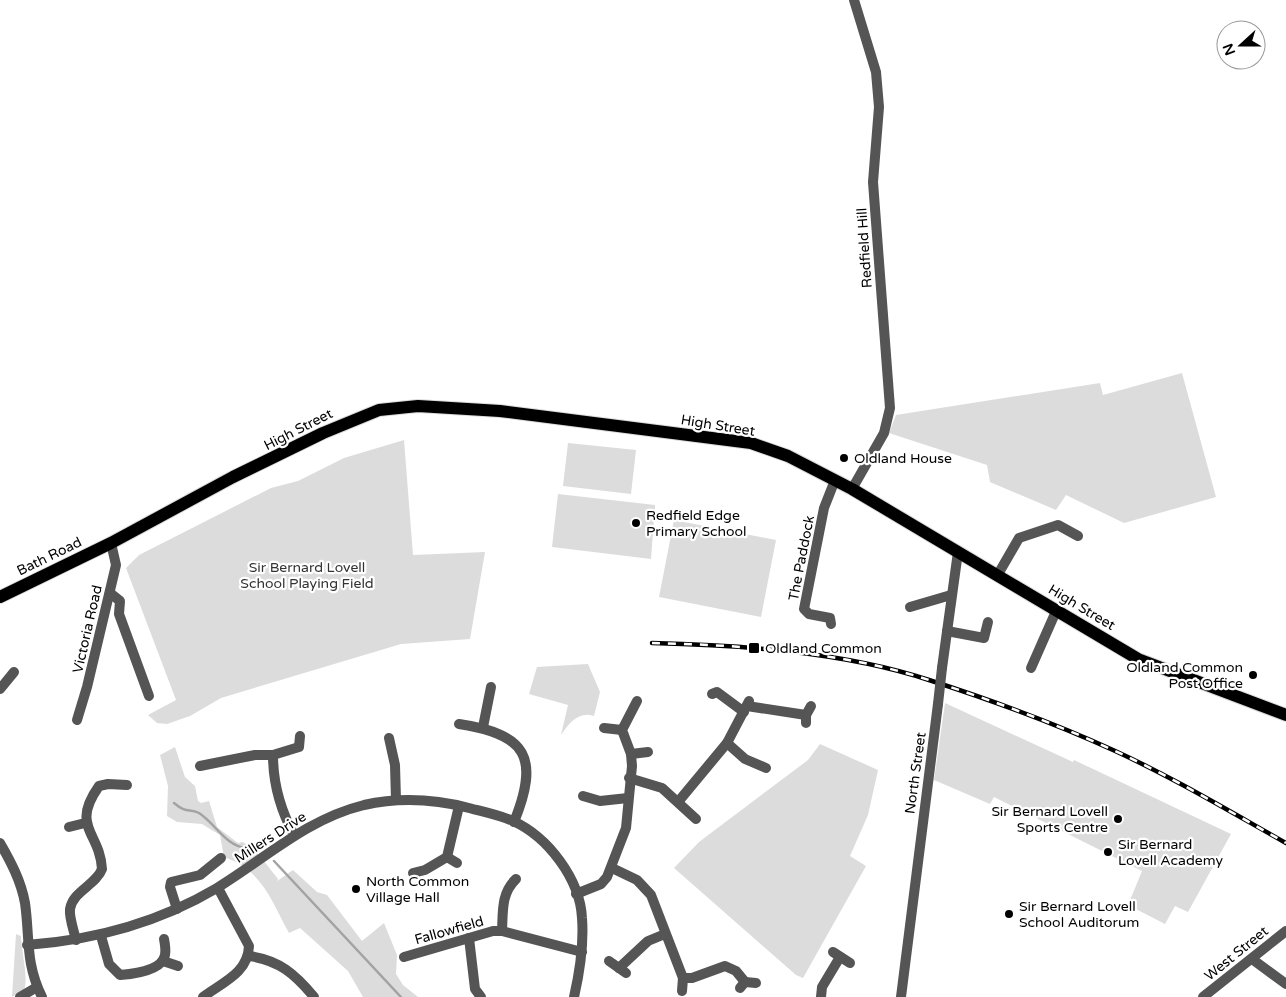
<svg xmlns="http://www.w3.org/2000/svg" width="1286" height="997" font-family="'Varela Round',sans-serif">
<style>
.green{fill:#dcdcdc}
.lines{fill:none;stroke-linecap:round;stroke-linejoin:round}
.stream{stroke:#a3a3a3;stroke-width:2.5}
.major-casing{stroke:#dbdbdb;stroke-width:14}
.minor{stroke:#555;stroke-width:10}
.major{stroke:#000;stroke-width:12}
.rail-casing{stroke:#000;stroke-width:4.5}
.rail{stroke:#fff;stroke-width:2.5;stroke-dasharray:8;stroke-linecap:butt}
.minor-bridge{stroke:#555;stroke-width:10}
.poi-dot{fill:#000;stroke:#fff;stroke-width:2}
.labels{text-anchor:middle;stroke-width:4.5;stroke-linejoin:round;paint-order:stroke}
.street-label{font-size:14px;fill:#000;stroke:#fff}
.poi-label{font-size:14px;fill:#000;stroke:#fff;text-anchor:start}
.park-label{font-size:14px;fill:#333;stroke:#fff}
</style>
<rect width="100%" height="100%" fill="#fff"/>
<!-- green -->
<g class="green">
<path d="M 1182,373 L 1216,497 L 1124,523 L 1066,495 L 1056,510 L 990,482 L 987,465 L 889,433 L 896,415 L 1100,383 L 1103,395 Z"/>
<path d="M 404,440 L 413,555 L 485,552 L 470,639 L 401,644 L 221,698 L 190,716 L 167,724 L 157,723 L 148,715 L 176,700 L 126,568 L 139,555 L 271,488 L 298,481 L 344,458 Z"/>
<path d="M 568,443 L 636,450 L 631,494 L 563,486 Z"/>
<path d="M 558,494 L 655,505 L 651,559 L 552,547 Z"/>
<path d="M 674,520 L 776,540 L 761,617 L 659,597 Z"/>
<path d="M 588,664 L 600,692 L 594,716 C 579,711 569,723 561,735 L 568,705 L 529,694 L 537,667 Z"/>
<path d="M 945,703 L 1073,762 L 1074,760 L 1231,834 L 1188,912 L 1175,906 L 1165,924 L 1128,905 L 1142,871 L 994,797 L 990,804 L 934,780 Z"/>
<path d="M 820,744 L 878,770 L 868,815 L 850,856 L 866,866 L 803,978 L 796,975 L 674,868 L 699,842 L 808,760 Z"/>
<path d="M 175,747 L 185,777 L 195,786 L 198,801 L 201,803 L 209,801 L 217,827 L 238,843 L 243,842 L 256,851 L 278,879 L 277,881 L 293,870 L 317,892 L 327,895 L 362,941 L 384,923 L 397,955 L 396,974 L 403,985 L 418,997 L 363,997 L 348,971 L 300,928 L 289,933 C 271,900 262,870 224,857 L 220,835 L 202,824 L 177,822 L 167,816 L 168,786 L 160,755 Z"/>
<path d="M 16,934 L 21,936 C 21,949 29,980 24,990 L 12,997 Z"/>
</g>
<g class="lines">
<!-- stream -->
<g class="stream">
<path d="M 174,803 C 187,814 189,808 199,813 C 215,823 226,847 247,848"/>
<path d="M 274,861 L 401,997"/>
</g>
<!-- major casing -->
<g class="major-casing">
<path id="major" d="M 0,597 L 111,543 L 233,477 L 323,433 L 379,410 L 418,406 L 500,411 L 751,443 L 788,456 L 852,489 L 1138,659 L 1286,715"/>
</g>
<!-- minor -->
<g class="minor">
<path d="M 852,489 L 884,433 L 890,408 L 873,182 L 879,107 L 876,72 L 854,0"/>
<path d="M 997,576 L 1019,538 L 1058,525 L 1078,536"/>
<path d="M 110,593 L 120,601 L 119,614 L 149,696"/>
<path d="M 910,607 L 951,595"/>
<path d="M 831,624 L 830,618 L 809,614 L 804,609 L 824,508 L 835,480"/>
<path d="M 947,631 L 984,638 L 988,622"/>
<path d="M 942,668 L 958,552"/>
<path d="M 1031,668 L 1057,609"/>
<path d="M 0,689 L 14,672"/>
<path d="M 712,694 L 717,692 L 744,712"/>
<path d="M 747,706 L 806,715"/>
<path d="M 77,720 L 87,687 L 116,565 L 111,543"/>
<path d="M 806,723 L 806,715 L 811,706"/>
<path d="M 459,724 C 527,734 540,758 514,822"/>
<path d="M 483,727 L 491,687"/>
<path d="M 604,728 L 622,730"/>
<path d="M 389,738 L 395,765 L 396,800"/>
<path d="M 727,743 L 745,759 L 766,768"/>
<path d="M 631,754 L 648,752"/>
<path d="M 200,766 L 255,755 L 273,755"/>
<path d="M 629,778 L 662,788 L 696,819"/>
<path d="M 583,796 L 600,801 L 628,798"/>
<path d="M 678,802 L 727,743 L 749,701"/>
<path d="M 69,827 L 85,823"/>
<path d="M 294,835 C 280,809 273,784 273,755 L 299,747 L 300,736"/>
<path d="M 0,843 C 11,862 21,881 25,903 C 30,938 25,962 42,997"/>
<path d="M 447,857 L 457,863"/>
<path d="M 612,868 L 637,880 L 651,895 L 683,978 L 692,978 L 725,966 L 736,971 L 745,982"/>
<path d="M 413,873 L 425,870 L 447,857 L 459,806"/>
<path d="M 576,894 L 601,884 L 607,877 L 626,828 L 632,766 L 631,754 L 622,730 L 637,701"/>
<path d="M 177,909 L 170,887 L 171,882 L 200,875 L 221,858"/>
<path d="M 502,931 C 503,912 501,893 516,879"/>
<path d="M 101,936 L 109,964 L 120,975 C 133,974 162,971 165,955 C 166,950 165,944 164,939"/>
<path d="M 469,938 L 475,989 L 481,997"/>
<path d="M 76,940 C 74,931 69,918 70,909 C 73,891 96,885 102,869 C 100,832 70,827 99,786 L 108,784 L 127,785"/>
<path d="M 27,945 C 95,940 158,923 217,888 C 266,858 307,819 364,805 C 400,797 434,799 469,808 C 484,812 499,815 513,821 C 548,837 580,879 582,918 C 584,945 580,971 574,997"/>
<path d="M 833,952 L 850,963"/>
<path d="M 249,956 C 279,960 295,974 314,997"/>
<path d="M 404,957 L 493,931 L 502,931 L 582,952"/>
<path d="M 1252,959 L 1286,984"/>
<path d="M 163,961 L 178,966"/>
<path d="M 609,961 L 626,973"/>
<path d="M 619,968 L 648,941 L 665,934"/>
<path d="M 740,988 L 745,982 L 756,983"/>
<path d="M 682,991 L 683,978"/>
<path d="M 20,997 L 37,987"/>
<path d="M 203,997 C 223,982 248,973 249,946 L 218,888"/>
<path d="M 821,997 L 822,987 L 840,957"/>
<path d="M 901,997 L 938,704"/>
<path d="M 1203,997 L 1286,931"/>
</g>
<!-- major -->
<use href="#major" class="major"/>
<!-- rail casing -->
<g class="rail-casing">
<path id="rail" d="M 652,643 C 741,645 844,652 929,680 C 991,700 1054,723 1113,750 C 1172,777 1229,811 1286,843"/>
</g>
<!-- rail -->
<use href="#rail" class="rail"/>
<!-- minor-bridge -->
<path class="minor-bridge" d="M 938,704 L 942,668"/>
</g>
<!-- markers -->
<g class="poi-dot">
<circle cx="844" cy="458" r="5"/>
<circle cx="636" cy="523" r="5"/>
<rect x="748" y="642" width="12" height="12" rx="2.5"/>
<circle cx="1253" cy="675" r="5"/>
<circle cx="1118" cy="819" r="5"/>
<circle cx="1108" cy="852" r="5"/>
<circle cx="356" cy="889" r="5"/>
<circle cx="1009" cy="914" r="5"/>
</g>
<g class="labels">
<!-- street labels -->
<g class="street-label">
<text transform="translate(864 248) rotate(-94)" y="5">Redfield Hill</text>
<text transform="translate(718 425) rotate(9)" y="5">High Street</text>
<text transform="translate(298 429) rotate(-27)" y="5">High Street</text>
<text transform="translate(49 556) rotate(-26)" y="5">Bath Road</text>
<text transform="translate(801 558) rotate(-79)" y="5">The Paddock</text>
<text transform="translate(1082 607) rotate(31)" y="5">High Street</text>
<text transform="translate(87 629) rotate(-77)" y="5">Victoria Road</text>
<text transform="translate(915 773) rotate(-82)" y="5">North Street</text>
<text transform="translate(270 837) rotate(-33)" y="5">Millers Drive</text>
<text transform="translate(449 930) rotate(-16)" y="5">Fallowfield</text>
<text transform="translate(1236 953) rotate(-39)" y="5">West Street</text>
</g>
<!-- poi labels -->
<g class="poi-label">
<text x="854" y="463">Oldland House</text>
<text x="646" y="520">Redfield Edge<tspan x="646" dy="16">Primary School</tspan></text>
<text x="765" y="653">Oldland Common</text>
<text x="1243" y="672" text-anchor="end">Oldland Common<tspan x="1243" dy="16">Post Office</tspan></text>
<text x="1108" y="816" text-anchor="end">Sir Bernard Lovell<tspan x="1108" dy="16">Sports Centre</tspan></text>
<text x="1118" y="849">Sir Bernard<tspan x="1118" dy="16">Lovell Academy</tspan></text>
<text x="366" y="886">North Common<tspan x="366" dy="16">Village Hall</tspan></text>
<text x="1019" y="911">Sir Bernard Lovell<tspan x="1019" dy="16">School Auditorum</tspan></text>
</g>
<!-- park labels -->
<g class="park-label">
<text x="307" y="572">Sir Bernard Lovell<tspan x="307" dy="16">School Playing Field</tspan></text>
</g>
</g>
<!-- north arrow -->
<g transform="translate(1241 45) rotate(249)"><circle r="24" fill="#ffffff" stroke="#999999"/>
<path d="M0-4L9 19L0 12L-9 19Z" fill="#000000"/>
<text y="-8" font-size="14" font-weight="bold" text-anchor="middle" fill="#000000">N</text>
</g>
</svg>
